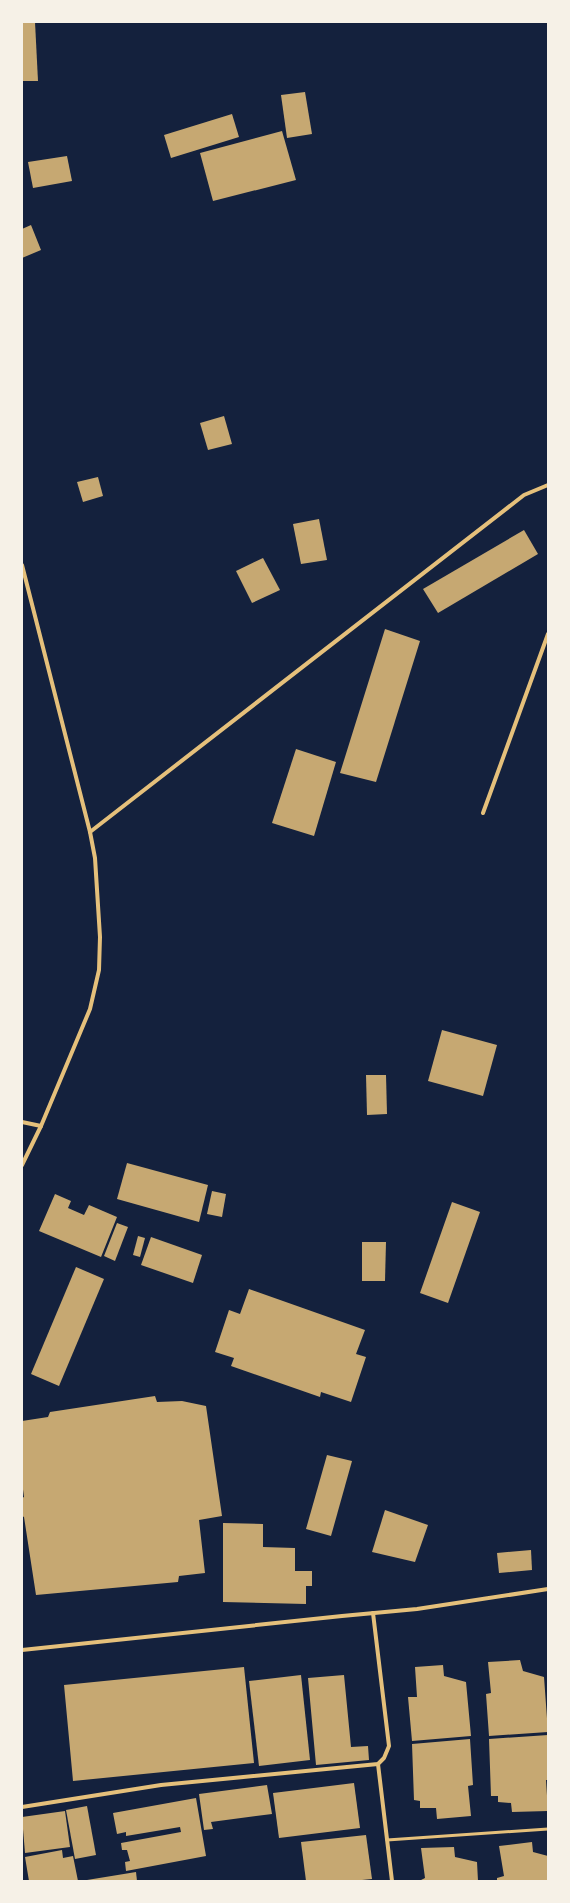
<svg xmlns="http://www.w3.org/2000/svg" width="570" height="1903" font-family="'Exo 2',sans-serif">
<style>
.building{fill:#c6a872}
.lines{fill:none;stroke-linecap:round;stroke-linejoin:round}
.service{stroke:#e5c07b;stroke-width:3}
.minor{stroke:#e5c07b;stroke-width:4}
</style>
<rect width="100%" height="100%" fill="#14213d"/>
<!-- building -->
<g class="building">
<path d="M 22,22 L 35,22 L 38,81 L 22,81 Z"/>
<path d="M 305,92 L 312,134 L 287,138 L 281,95 Z"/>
<path d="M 232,114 L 239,137 L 171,158 L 164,135 Z"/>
<path d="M 282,131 L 296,180 L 213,201 L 200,153 Z"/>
<path d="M 67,156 L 72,181 L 33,188 L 28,162 Z"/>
<path d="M 31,225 L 41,250 L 22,258 L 22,229 Z"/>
<path d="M 224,416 L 232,444 L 208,450 L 200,423 Z"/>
<path d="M 98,477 L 103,496 L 83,502 L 77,482 Z"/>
<path d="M 319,519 L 327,560 L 301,564 L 293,524 Z"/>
<path d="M 524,530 L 538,554 L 438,613 L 423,589 Z"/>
<path d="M 263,558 L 280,590 L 252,603 L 236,571 Z"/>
<path d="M 385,629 L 420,641 L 376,782 L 340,773 Z"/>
<path d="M 296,749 L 336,762 L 314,836 L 272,823 Z"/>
<path d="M 442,1030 L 497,1045 L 483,1096 L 428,1081 Z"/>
<path d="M 366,1075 L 386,1075 L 387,1114 L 367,1115 Z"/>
<path d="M 127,1163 L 208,1185 L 199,1222 L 117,1199 Z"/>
<path d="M 212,1191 L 226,1194 L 222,1217 L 207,1214 Z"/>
<path d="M 55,1194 L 71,1201 L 68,1208 L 84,1215 L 89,1205 L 117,1217 L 101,1257 L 39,1231 Z"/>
<path d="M 452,1202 L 480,1212 L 448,1303 L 420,1293 Z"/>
<path d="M 117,1223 L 128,1227 L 115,1261 L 104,1256 Z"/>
<path d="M 138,1236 L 145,1238 L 140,1257 L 133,1255 Z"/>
<path d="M 151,1237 L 202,1255 L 193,1283 L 141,1265 Z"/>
<path d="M 362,1242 L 386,1242 L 385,1281 L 362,1281 Z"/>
<path d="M 76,1267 L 104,1279 L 59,1386 L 31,1374 Z"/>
<path d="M 249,1289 L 365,1330 L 356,1354 L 366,1357 L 351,1402 L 321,1392 L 320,1397 L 231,1366 L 234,1358 L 215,1352 L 229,1310 L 240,1314 Z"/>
<path d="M 155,1396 L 157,1402 L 182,1401 L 206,1406 L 222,1516 L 199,1520 L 205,1573 L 179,1576 L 178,1582 L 36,1595 L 24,1517 L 22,1516 L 22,1498 L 24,1497 L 22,1482 L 22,1421 L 48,1417 L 50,1412 Z"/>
<path d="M 327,1455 L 352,1461 L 331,1536 L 306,1529 Z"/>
<path d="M 385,1510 L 428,1525 L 415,1562 L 372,1552 Z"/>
<path d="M 223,1523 L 263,1524 L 263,1547 L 295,1548 L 295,1571 L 312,1571 L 312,1586 L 306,1586 L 306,1604 L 223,1602 Z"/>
<path d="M 531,1550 L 532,1570 L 499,1573 L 497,1553 Z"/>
<path d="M 520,1660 L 523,1671 L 544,1677 L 548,1732 L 489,1736 L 486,1694 L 491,1693 L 488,1662 Z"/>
<path d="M 443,1665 L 444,1676 L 466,1682 L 471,1736 L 412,1741 L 408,1697 L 417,1697 L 415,1667 Z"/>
<path d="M 244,1667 L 254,1763 L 73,1781 L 64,1685 Z"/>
<path d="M 301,1675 L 310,1760 L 259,1766 L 249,1681 Z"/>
<path d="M 344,1675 L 351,1747 L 368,1746 L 369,1760 L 316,1765 L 308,1678 Z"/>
<path d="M 548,1735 L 548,1780 L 546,1780 L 548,1811 L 512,1812 L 511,1803 L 498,1802 L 498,1796 L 491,1796 L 489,1739 Z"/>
<path d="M 470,1739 L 473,1785 L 468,1786 L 471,1816 L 437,1819 L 436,1808 L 420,1808 L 420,1801 L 414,1800 L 412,1744 Z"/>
<path d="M 354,1783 L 360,1828 L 279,1838 L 273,1793 Z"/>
<path d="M 267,1785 L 272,1814 L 211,1822 L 213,1829 L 204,1830 L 199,1794 Z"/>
<path d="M 196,1798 L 206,1856 L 126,1871 L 125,1862 L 130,1861 L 127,1850 L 122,1850 L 121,1843 L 181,1832 L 180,1827 L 126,1836 L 126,1832 L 117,1834 L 113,1813 Z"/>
<path d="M 87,1806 L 96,1855 L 75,1859 L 66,1810 Z"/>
<path d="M 65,1811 L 70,1847 L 25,1853 L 22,1817 Z"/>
<path d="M 366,1835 L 372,1879 L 352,1881 L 306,1881 L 301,1842 Z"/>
<path d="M 532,1842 L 533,1852 L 548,1856 L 548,1881 L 497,1881 L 497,1878 L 504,1876 L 499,1846 Z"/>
<path d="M 454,1847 L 455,1857 L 477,1862 L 478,1881 L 419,1881 L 425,1878 L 421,1848 Z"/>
<path d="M 62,1850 L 63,1858 L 73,1856 L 78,1881 L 29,1881 L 25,1857 Z"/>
<path d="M 136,1872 L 137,1881 L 87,1881 L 87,1880 Z"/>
</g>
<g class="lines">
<!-- service -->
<path class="service" d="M 387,1840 L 548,1829"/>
<!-- minor -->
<g class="minor">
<path d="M 22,565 L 90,832 L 95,858 L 100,937 L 99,970 L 90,1009 L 41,1126 L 22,1165"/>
<path d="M 483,813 L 548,634"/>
<path d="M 90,832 L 524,495 L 548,485"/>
<path d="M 22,1122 L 41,1126"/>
<path d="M 22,1650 L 342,1616 L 417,1609 L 548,1589"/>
<path d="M 378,1764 L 392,1881"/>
<path d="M 22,1807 L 161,1785 L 378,1764 L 384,1758 L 389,1746 L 373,1613"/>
</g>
</g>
<!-- border -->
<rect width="570" height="1903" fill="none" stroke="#f6f1e7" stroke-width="46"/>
</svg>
